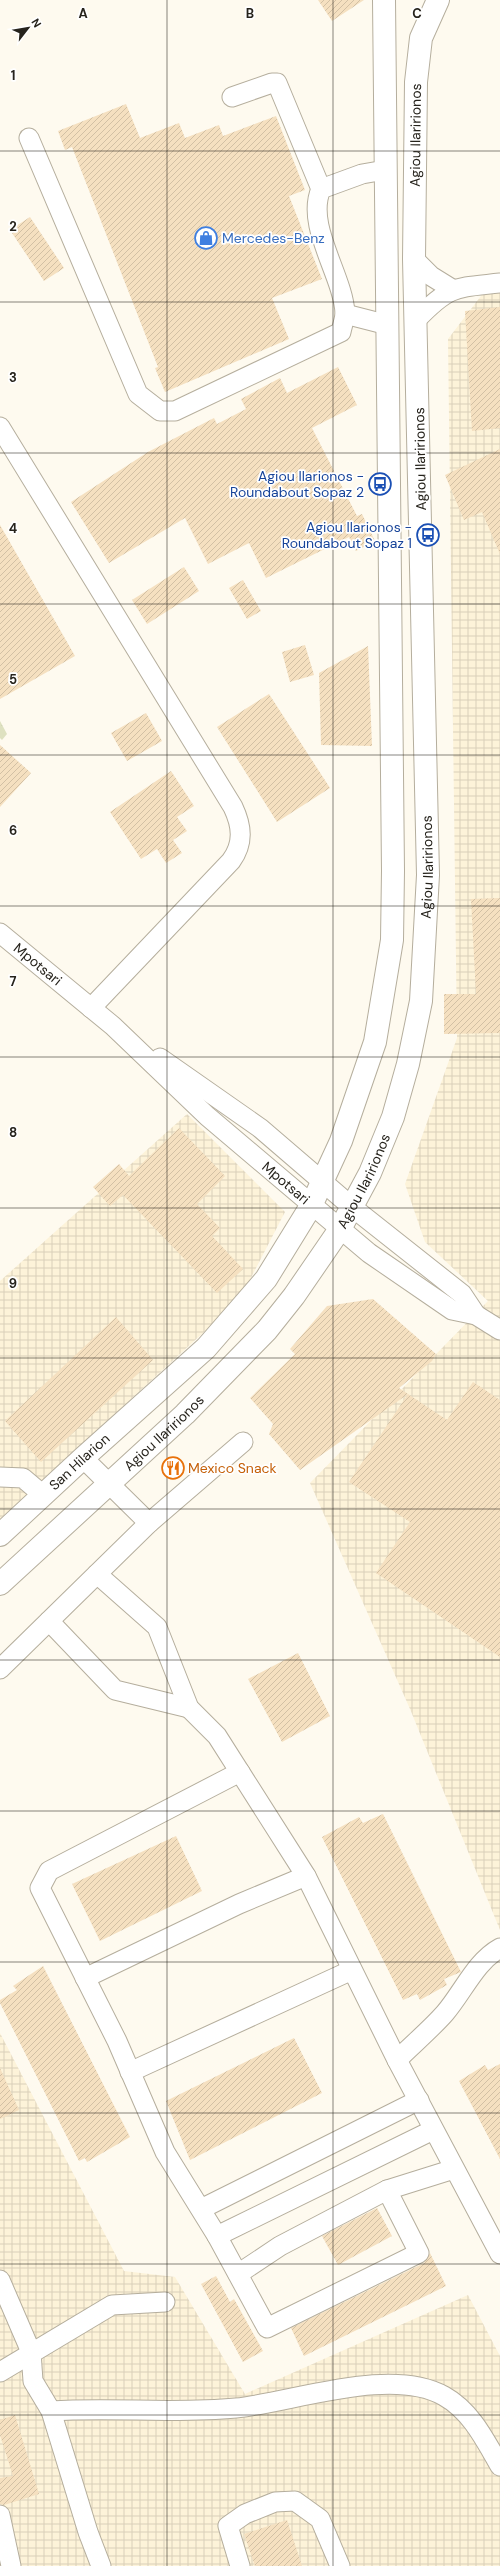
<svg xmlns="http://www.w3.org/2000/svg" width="500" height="2566" font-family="'DM Sans',sans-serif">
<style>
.industrial{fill:url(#industrial-grid)}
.park{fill:url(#park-crowns)}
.building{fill:url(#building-hatch)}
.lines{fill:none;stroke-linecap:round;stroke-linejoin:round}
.minor-casing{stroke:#b5ae9d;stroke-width:21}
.major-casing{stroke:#b5ae9d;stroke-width:24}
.minor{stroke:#fff;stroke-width:19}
.major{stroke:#fff;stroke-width:22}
.grid{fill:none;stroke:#26231c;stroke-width:1;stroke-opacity:0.55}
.labels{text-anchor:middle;stroke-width:3.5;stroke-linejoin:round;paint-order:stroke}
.street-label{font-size:14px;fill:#26231c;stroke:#fff}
.shop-label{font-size:14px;fill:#366cbe;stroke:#fff;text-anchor:start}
.transit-label{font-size:14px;fill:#164399;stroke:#fff;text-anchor:end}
.food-label{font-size:14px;fill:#c56008;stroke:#fff;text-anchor:start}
.grid-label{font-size:13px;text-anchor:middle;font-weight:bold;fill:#26231c;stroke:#fff;stroke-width:3.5;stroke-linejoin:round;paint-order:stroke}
</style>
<defs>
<pattern id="industrial-grid" width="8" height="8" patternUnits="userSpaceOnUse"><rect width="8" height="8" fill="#fdf3d9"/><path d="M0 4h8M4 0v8" fill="none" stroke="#d9d0ba"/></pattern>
<pattern id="park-crowns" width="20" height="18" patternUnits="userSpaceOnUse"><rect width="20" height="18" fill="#dee1c0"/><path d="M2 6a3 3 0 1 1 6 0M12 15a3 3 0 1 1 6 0" fill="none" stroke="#bec1a4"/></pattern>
<pattern id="building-hatch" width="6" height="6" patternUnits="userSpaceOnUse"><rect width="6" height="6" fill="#f5e0c0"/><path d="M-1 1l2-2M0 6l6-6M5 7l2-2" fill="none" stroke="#d2c0a4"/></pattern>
</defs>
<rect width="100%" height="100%" fill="#fefaef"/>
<!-- industrial -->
<g class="industrial">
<path d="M 500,290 L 500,1930 L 410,1709 L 310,1483 L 488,1301 L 425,1242 L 405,1184 L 457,1038 L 448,339 L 484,292 Z"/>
<path d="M 187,1114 L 285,1212 L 240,1299 L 0,1519 L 0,1281 Z"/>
<path d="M 0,2033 L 124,2271 L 175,2277 L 245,2394 L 468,2295 L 500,2356 L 500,2566 L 0,2566 Z"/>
</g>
<!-- park -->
<path class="park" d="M 0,721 L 7,734 L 2,740 L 0,738 Z"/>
<!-- building -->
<g class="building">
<path d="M 318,0 L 364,0 L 332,21 Z"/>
<path d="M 126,104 L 140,138 L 179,123 L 185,138 L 219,125 L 223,136 L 276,116 L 305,190 L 289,196 L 322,279 L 272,298 L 289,339 L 165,392 L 155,368 L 158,367 L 72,147 L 65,150 L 58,131 Z"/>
<path d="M 30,217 L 64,268 L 44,281 L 10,230 Z"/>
<path d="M 500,307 L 500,428 L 472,431 L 465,311 Z"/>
<path d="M 338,367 L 357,405 L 312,428 L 357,516 L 362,514 L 375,541 L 356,551 L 349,537 L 266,578 L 249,543 L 208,564 L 185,518 L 109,563 L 71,502 L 148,452 L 214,418 L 217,424 L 246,409 L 241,399 L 280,378 L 287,393 Z"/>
<path d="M 500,449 L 500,554 L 482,512 L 464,520 L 445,475 Z"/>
<path d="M 0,525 L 75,656 L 0,699 Z"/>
<path d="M 184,567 L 199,591 L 147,624 L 132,600 Z"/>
<path d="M 243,580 L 261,611 L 247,619 L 229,588 Z"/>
<path d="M 305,645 L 314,675 L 290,682 L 282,652 Z"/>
<path d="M 368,646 L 372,746 L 321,745 L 319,673 Z"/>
<path d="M 269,694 L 330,788 L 277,822 L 217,727 Z"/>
<path d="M 146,713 L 162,741 L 127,761 L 111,733 Z"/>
<path d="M 0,745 L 31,773 L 0,807 Z"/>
<path d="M 171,771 L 194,806 L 177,817 L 187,831 L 173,840 L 182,853 L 166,863 L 157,849 L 141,859 L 110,812 Z"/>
<path d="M 500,898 L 500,1033 L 444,1034 L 444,994 L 476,994 L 471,899 Z"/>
<path d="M 179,1128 L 225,1176 L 197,1204 L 220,1228 L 212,1236 L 243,1269 L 217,1293 L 123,1195 L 110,1206 L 93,1187 L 119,1164 L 129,1176 Z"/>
<path d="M 373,1299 L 436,1354 L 432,1361 L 399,1388 L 447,1420 L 473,1382 L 500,1400 L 500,1657 L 376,1573 L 410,1522 L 349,1482 L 408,1394 L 300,1470 L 269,1434 L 273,1424 L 250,1398 L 295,1354 L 290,1349 L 327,1306 Z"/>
<path d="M 116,1317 L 153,1360 L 41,1462 L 5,1421 Z"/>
<path d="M 298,1653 L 330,1716 L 282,1742 L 248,1679 Z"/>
<path d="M 383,1814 L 461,1972 L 444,1979 L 447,1985 L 420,2000 L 417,1994 L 403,2000 L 322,1837 L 359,1817 L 363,1823 Z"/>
<path d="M 176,1836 L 202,1891 L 100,1941 L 72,1884 Z"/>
<path d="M 43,1966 L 130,2137 L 87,2162 L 85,2158 L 79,2161 L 0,2003 L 0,2000 L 17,1990 L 13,1986 Z"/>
<path d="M 294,2038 L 322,2093 L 190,2160 L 166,2101 Z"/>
<path d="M 500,2064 L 500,2159 L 459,2081 L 485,2065 L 488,2070 Z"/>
<path d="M 0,2068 L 19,2110 L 0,2119 Z"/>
<path d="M 377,2208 L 392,2236 L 338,2265 L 322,2236 Z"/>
<path d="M 430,2253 L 446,2286 L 304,2356 L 291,2328 L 424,2263 Z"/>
<path d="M 216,2276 L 230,2302 L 234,2299 L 263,2351 L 243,2362 L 201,2284 Z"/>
<path d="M 15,2415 L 39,2494 L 4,2505 L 0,2504 L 0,2478 L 13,2476 L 0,2435 L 0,2420 Z"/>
<path d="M 287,2520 L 302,2566 L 255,2566 L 244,2534 Z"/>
</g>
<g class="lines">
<!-- minor casing -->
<g class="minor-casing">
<g id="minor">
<path d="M 232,97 L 272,83 L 277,83 L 321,189"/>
<path d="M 29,138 L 138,394 L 160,411 L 175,411 L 341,332 C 342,326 345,319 345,313 C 343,275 305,226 321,189 L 362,174 L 385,170"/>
<path d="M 414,259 L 431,276 L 452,289"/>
<path d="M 345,314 L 388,325"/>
<path d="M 417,319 C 450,285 455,288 500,283"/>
<path d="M 0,427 L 233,807 C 242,826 244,843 231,861 L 91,1008"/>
<path id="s1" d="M 0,933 L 113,1026 L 207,1116 L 369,1253 L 452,1310 L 476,1315 L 500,1330"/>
<path d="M 160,1058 L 260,1128 L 352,1207 L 462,1294 L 476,1315"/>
<path d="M 83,1458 L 149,1523"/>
<path d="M 0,1477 L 23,1478 L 43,1495"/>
<path d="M 97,1574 L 157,1627 L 189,1708 L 217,1736 L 306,1876 L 397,2060 L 500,2254"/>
<path d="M 49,1621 L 115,1690 L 189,1708"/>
<path d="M 0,1669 L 149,1523 L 243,1442"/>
<path d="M 240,1772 L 49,1871 L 40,1888 L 117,2041 L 165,2152 L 217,2236 L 267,2328 L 419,2253 L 387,2190"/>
<path d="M 85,1978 L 239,1904 L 306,1876"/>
<path d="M 397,2060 C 413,2044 431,2029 445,2013 C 463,1992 476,1961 500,1948"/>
<path d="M 130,2072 L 352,1970"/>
<path d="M 201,2209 L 419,2100"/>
<path d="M 217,2236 L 433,2130"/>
<path d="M 238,2274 L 280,2246 L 387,2190 L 454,2169"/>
<path d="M 0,2280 L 31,2352 L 33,2381 L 51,2411 L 88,2532 L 101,2566"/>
<path d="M 0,2372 L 112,2305 L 165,2302"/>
<path d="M 51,2411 C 113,2407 175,2414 236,2408 C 294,2402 391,2366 444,2396 C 471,2411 485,2440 500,2466"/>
<path d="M 0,2515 L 11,2566"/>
<path d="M 240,2566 L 228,2526 L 245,2514 L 275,2502 L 295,2501 L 320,2519 L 340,2566"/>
</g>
</g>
<!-- major casing -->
<g class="major-casing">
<g id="major">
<path id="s2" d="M 0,1535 L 83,1458 L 206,1348 L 266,1279 L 311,1206 L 341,1141 L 375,1042 L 392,940 L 393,871 L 384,0"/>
<path id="s3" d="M 0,1584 L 185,1414 L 267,1330 L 294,1296 L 340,1229 L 370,1173 L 393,1117 L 408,1064 L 421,1001 L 428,875 L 414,259 L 416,82 L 421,38 L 438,0"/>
</g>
</g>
<!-- minor -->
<use href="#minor" class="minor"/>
<!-- major -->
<use href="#major" class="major"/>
</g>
<!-- grid -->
<path class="grid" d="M 167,0 L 167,2566M 333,0 L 333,2566M 0,151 L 500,151M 0,302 L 500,302M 0,453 L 500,453M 0,604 L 500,604M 0,755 L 500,755M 0,906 L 500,906M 0,1057 L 500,1057M 0,1208 L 500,1208M 0,1358 L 500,1358M 0,1509 L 500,1509M 0,1660 L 500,1660M 0,1811 L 500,1811M 0,1962 L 500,1962M 0,2113 L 500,2113M 0,2264 L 500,2264M 0,2415 L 500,2415"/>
<!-- icons -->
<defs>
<g id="shop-ring" transform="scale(1.15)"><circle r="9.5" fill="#fff" stroke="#3f7fe0" stroke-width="1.5"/><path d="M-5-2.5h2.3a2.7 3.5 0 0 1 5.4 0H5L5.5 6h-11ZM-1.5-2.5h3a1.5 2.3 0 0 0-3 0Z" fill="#3f7fe0"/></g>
<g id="bus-ring" transform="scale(1.15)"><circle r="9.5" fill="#fff" stroke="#1a4fb4" stroke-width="1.5"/><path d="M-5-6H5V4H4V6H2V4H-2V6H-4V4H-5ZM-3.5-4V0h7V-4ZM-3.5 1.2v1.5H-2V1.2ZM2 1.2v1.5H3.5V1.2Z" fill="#1a4fb4"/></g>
<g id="restaurant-ring" transform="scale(1.15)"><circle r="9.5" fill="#fff" stroke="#e8710a" stroke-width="1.5"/><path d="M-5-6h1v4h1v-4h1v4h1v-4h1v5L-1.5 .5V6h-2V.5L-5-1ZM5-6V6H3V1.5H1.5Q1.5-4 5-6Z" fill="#e8710a"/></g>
</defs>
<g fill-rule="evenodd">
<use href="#shop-ring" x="206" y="238"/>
<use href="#bus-ring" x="380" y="484"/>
<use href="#bus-ring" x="428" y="535"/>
<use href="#restaurant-ring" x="173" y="1468"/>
</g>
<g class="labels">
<!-- street labels -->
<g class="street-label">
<text dy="5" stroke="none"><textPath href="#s3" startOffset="1603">Agiou Ilaririonos</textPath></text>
<text transform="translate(420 459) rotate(-91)" y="5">Agiou Ilaririonos</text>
<text dy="5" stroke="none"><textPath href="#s3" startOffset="871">Agiou Ilaririonos</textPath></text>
<text dy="5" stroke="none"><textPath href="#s1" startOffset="49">Mpotsari</textPath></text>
<text dy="5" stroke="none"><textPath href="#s3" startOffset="547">Agiou Ilaririonos</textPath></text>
<text dy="5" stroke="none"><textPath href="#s1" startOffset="380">Mpotsari</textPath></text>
<text dy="5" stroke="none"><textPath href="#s3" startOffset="223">Agiou Ilaririonos</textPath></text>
<text dy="5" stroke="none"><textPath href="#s2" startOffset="108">San Hilarion</textPath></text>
</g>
<!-- shop labels -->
<g class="shop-label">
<text x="222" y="243">Mercedes-Benz</text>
</g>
<!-- transit labels -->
<g class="transit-label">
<text x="364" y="481">Agiou Ilarionos -<tspan x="364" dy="16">Roundabout Sopaz 2</tspan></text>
<text x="412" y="532">Agiou Ilarionos -<tspan x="412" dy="16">Roundabout Sopaz 1</tspan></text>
</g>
<!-- food labels -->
<g class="food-label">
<text x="188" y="1473">Mexico Snack</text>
</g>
</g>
<g class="grid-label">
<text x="83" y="18">A</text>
<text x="250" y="18">B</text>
<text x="417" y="18">C</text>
<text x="13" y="80">1</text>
<text x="13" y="231">2</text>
<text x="13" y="382">3</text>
<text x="13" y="533">4</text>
<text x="13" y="684">5</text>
<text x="13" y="835">6</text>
<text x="13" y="986">7</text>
<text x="13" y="1137">8</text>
<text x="13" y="1288">9</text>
</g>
<!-- north arrow -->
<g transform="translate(28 28) rotate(59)" stroke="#ffffff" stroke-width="3" paint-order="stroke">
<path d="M0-3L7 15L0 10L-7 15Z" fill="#26231c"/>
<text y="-6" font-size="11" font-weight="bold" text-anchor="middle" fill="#26231c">N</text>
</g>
</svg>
